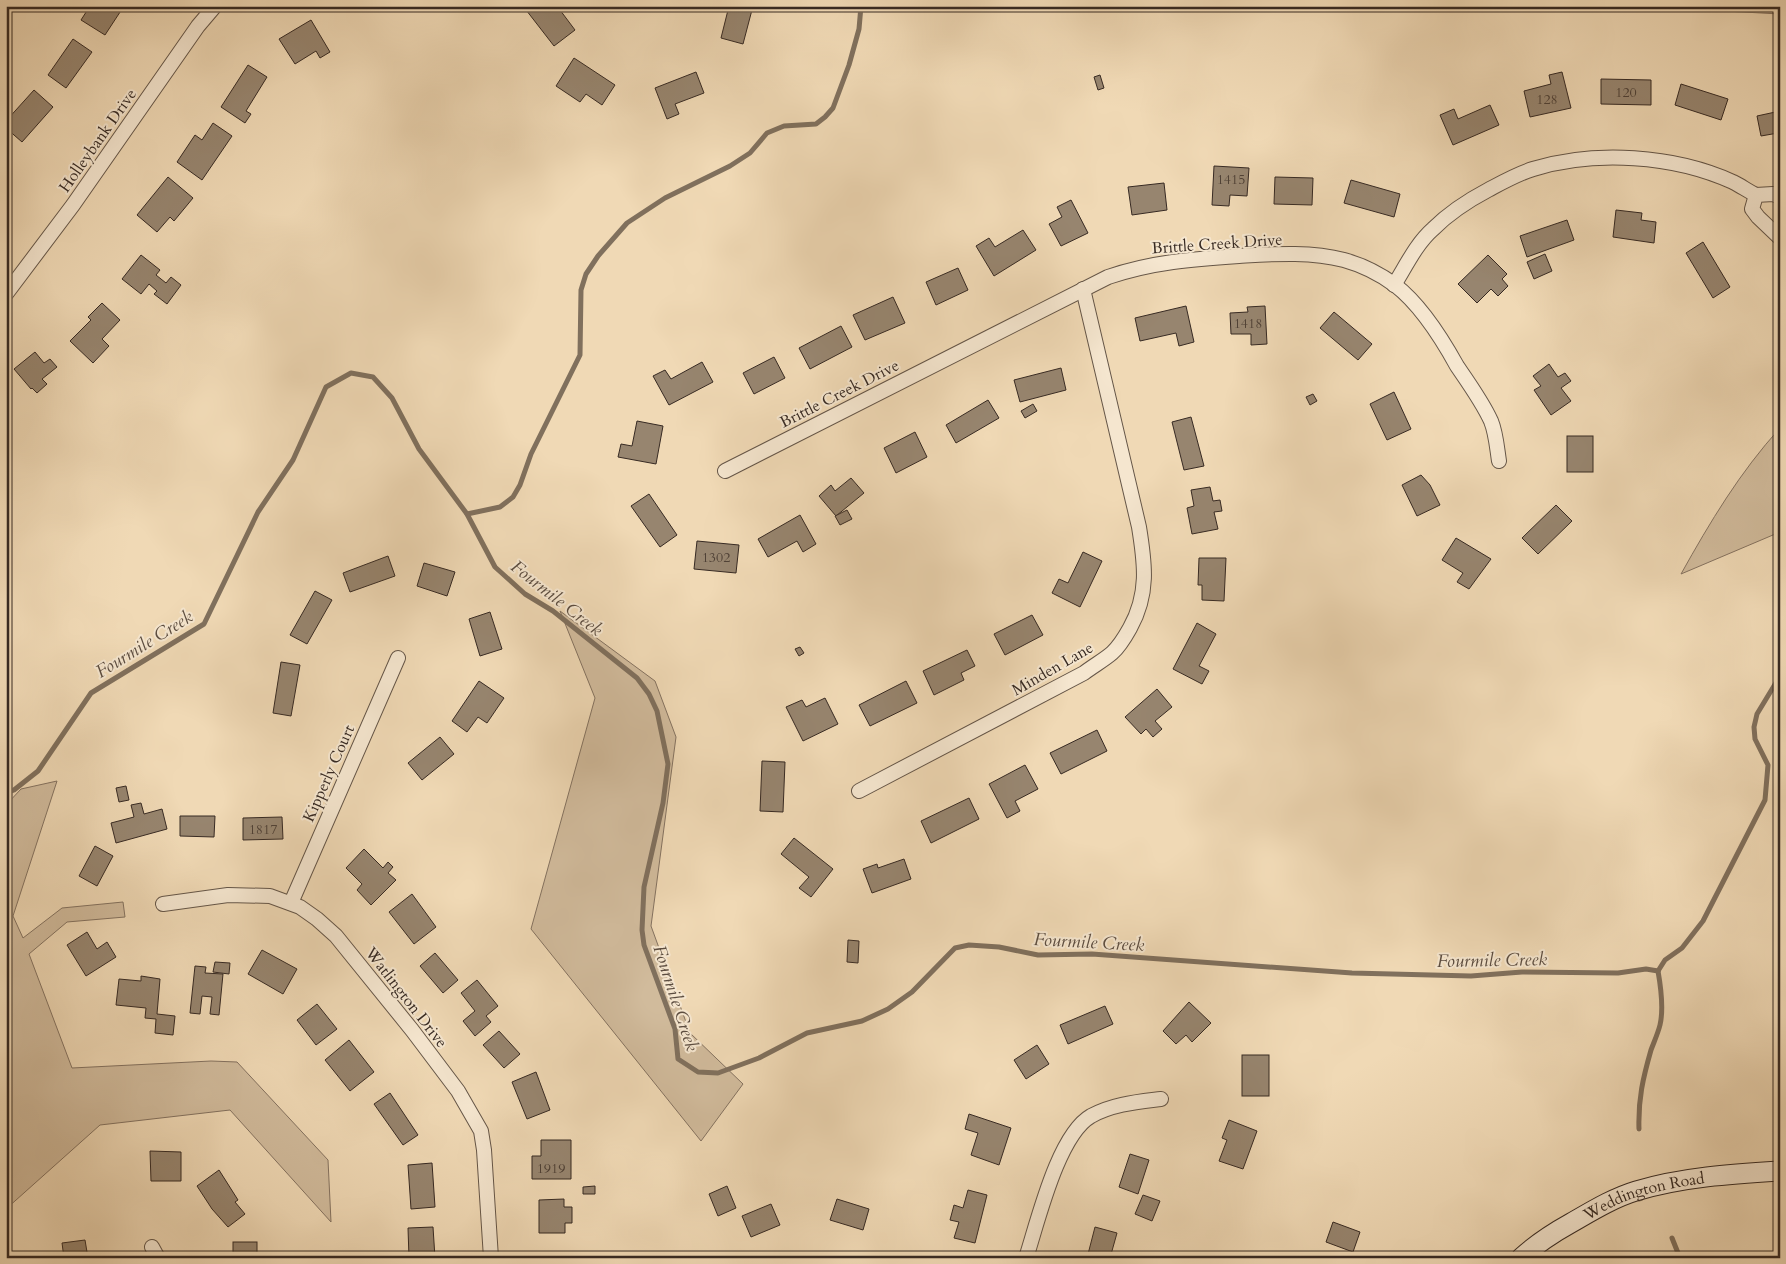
<svg xmlns="http://www.w3.org/2000/svg" width="1786" height="1264" font-family="Cardo,serif">
<style>
.green{fill:#d1bb9c;stroke:#847260}
.lines{fill:none;stroke-linecap:round;stroke-linejoin:round}
.stream{stroke:#80705d;stroke-width:5}
.building{fill:#97856f;stroke:#372a23}
.street-casing{stroke:#655648;stroke-width:16}
.secondary-casing{stroke:#372a23;stroke-width:21}
.street{stroke:#f5e6cf;stroke-width:14}
.secondary{stroke:#f5e6cf;stroke-width:19}
.labels{text-anchor:middle;stroke-width:4;stroke-linejoin:round;paint-order:stroke}
.number-label{font-size:14px;fill:#4f4136}
.street-label{font-size:16px;fill:#372a23;stroke:#f5e6cf}
.water-label{font-size:18px;font-style:italic;fill:#5c4d40;stroke:#f5e6cf}
</style>
<rect width="100%" height="100%" fill="#f0d9b5"/>
<filter id="stains"><feTurbulence type="fractalNoise" baseFrequency=".004" numOctaves="4"/><feColorMatrix values="0 0 0 0 .2 0 0 0 0 .09 0 0 0 0 .02 0 0 0 .5 -.17"/></filter>
<radialGradient id="worn" r=".72"><stop offset=".6" stop-color="#630" stop-opacity="0"/><stop offset="1" stop-color="#630" stop-opacity=".3"/></radialGradient>
<!-- green -->
<g class="green">
<path d="M 1633,6 L 1780,6 L 1780,14 Z"/>
<path d="M 1780,428 L 1780,532 L 1681,574 C 1710,522 1740,472 1780,428 Z"/>
<path d="M 560,611 L 655,681 L 676,737 L 651,926 L 690,1033 L 743,1084 L 701,1141 L 531,929 L 595,698 Z"/>
<path d="M 57,781 L 13,916 L 23,938 L 62,908 L 123,902 L 125,917 L 67,922 L 29,954 L 72,1068 L 211,1061 L 237,1062 L 328,1160 L 331,1222 L 230,1110 L 100,1125 L 6,1209 L 6,805 L 21,789 Z"/>
</g>
<g class="lines">
<!-- stream -->
<g class="stream">
<path d="M 467,514 L 500,507 L 513,497 L 520,485 L 531,454 L 580,355 L 581,290 L 586,274 L 598,256 L 627,223 L 665,198 L 730,166 L 750,153 L 767,133 L 784,126 L 816,124 L 825,117 L 833,108 L 849,65 L 859,29 L 861,6"/>
<path d="M 6,793 L 14,790 L 38,771 L 91,693 L 204,624 L 258,512 L 293,460 L 326,387 L 351,373 L 373,377 L 392,398 L 419,449 L 467,514 L 495,567 L 525,594 L 553,611 L 637,678 L 649,694 L 657,711 L 668,764 L 663,803 L 644,887 L 642,930 L 644,945 L 675,1029 L 678,1059 L 698,1072 L 718,1073 L 759,1058 L 807,1033 L 862,1021 L 888,1009 L 912,992 L 955,948 L 969,945 L 999,947 L 1038,955 L 1092,954 L 1352,973 L 1471,976 L 1522,972 L 1618,973 L 1646,969 L 1658,971"/>
<path d="M 1658,971 L 1665,960 L 1682,948 L 1703,921 L 1765,800 L 1768,765 L 1755,739 L 1754,727 L 1757,714 L 1780,676"/>
<path d="M 1639,1129 C 1638,1099 1643,1078 1651,1050 C 1654,1042 1658,1033 1660,1025 C 1664,1008 1661,988 1658,971"/>
<path d="M 1672,1238 L 1680,1258"/>
</g>
</g>
<!-- building -->
<g class="building">
<path d="M 90,6 L 124,6 L 105,35 L 81,20 Z"/>
<path d="M 523,6 L 557,6 L 575,30 L 554,46 Z"/>
<path d="M 729,6 L 753,6 L 743,44 L 721,38 Z"/>
<path d="M 311,20 L 330,52 L 320,58 L 316,51 L 295,64 L 279,39 Z"/>
<path d="M 73,39 L 92,52 L 66,88 L 48,75 Z"/>
<path d="M 574,58 L 615,85 L 602,105 L 586,94 L 580,102 L 556,86 Z"/>
<path d="M 248,65 L 267,77 L 246,111 L 251,114 L 245,123 L 221,107 Z"/>
<path d="M 696,72 L 704,93 L 675,104 L 679,114 L 667,119 L 655,88 Z"/>
<path d="M 1562,72 L 1571,108 L 1530,117 L 1524,91 L 1551,84 L 1549,75 Z"/>
<path d="M 1100,75 L 1104,88 L 1098,90 L 1094,77 Z"/>
<path d="M 1601,79 L 1651,80 L 1651,105 L 1601,104 Z"/>
<path d="M 1681,84 L 1728,99 L 1721,120 L 1675,105 Z"/>
<path d="M 34,90 L 53,107 L 22,142 L 6,128 L 6,121 Z"/>
<path d="M 1490,105 L 1499,125 L 1453,145 L 1440,115 L 1454,109 L 1458,119 Z"/>
<path d="M 1780,111 L 1780,139 L 1778,133 L 1761,136 L 1757,116 Z"/>
<path d="M 213,123 L 232,136 L 202,180 L 177,162 L 195,135 L 202,140 Z"/>
<path d="M 1214,166 L 1249,168 L 1247,196 L 1230,195 L 1229,206 L 1212,205 Z"/>
<path d="M 168,177 L 193,198 L 174,221 L 170,217 L 157,232 L 137,215 Z"/>
<path d="M 1275,177 L 1313,178 L 1312,205 L 1274,204 Z"/>
<path d="M 1351,180 L 1400,194 L 1394,217 L 1344,203 Z"/>
<path d="M 1164,183 L 1167,210 L 1132,215 L 1128,187 Z"/>
<path d="M 1071,200 L 1088,233 L 1061,246 L 1049,224 L 1062,217 L 1057,207 Z"/>
<path d="M 1616,210 L 1642,213 L 1641,220 L 1656,222 L 1654,243 L 1613,237 Z"/>
<path d="M 1567,220 L 1574,240 L 1527,257 L 1520,236 Z"/>
<path d="M 1023,230 L 1036,250 L 994,276 L 976,246 L 989,238 L 995,247 Z"/>
<path d="M 1703,242 L 1730,287 L 1713,298 L 1686,253 Z"/>
<path d="M 1545,254 L 1552,271 L 1534,279 L 1527,262 Z"/>
<path d="M 141,255 L 160,270 L 156,275 L 166,283 L 171,277 L 181,285 L 167,304 L 154,294 L 157,291 L 149,284 L 141,294 L 122,279 Z"/>
<path d="M 1488,255 L 1507,274 L 1502,279 L 1508,286 L 1498,296 L 1491,289 L 1477,303 L 1458,284 Z"/>
<path d="M 958,268 L 968,290 L 936,305 L 926,282 Z"/>
<path d="M 893,297 L 905,323 L 865,340 L 853,315 Z"/>
<path d="M 102,303 L 120,320 L 102,339 L 109,346 L 93,363 L 70,341 L 91,320 L 88,317 Z"/>
<path d="M 1186,306 L 1194,342 L 1179,346 L 1176,333 L 1140,341 L 1135,318 Z"/>
<path d="M 1265,306 L 1267,344 L 1251,345 L 1251,334 L 1231,334 L 1230,313 L 1248,312 L 1247,307 Z"/>
<path d="M 1334,312 L 1372,344 L 1358,360 L 1320,328 Z"/>
<path d="M 841,326 L 852,347 L 810,369 L 799,348 Z"/>
<path d="M 35,352 L 44,363 L 50,359 L 57,367 L 42,379 L 47,384 L 37,393 L 32,388 L 31,389 L 14,369 Z"/>
<path d="M 774,357 L 785,378 L 754,394 L 743,373 Z"/>
<path d="M 702,362 L 713,382 L 669,405 L 653,376 L 665,370 L 671,379 Z"/>
<path d="M 1549,364 L 1558,377 L 1565,373 L 1571,381 L 1561,388 L 1571,401 L 1551,415 L 1534,390 L 1541,386 L 1533,376 Z"/>
<path d="M 1061,368 L 1066,390 L 1020,402 L 1014,380 Z"/>
<path d="M 1394,392 L 1411,429 L 1387,440 L 1370,404 Z"/>
<path d="M 1313,394 L 1317,401 L 1310,405 L 1306,397 Z"/>
<path d="M 988,400 L 999,418 L 956,443 L 946,425 Z"/>
<path d="M 1033,404 L 1037,411 L 1025,418 L 1021,411 Z"/>
<path d="M 1191,417 L 1204,466 L 1184,470 L 1172,422 Z"/>
<path d="M 637,421 L 663,426 L 656,464 L 618,457 L 621,444 L 632,446 Z"/>
<path d="M 915,432 L 927,457 L 896,473 L 884,448 Z"/>
<rect x="1567" y="436" width="26" height="36"/>
<path d="M 1421,475 L 1430,485 L 1440,505 L 1417,516 L 1402,485 Z"/>
<path d="M 851,478 L 864,493 L 836,516 L 819,496 L 831,485 L 835,491 Z"/>
<path d="M 1210,487 L 1213,501 L 1220,500 L 1222,511 L 1214,512 L 1218,529 L 1192,534 L 1187,508 L 1194,506 L 1191,490 Z"/>
<path d="M 649,494 L 677,535 L 660,547 L 631,506 Z"/>
<path d="M 1556,505 L 1572,521 L 1538,554 L 1522,538 Z"/>
<path d="M 847,510 L 852,519 L 840,525 L 835,516 Z"/>
<path d="M 800,515 L 816,544 L 803,552 L 797,541 L 768,557 L 758,539 Z"/>
<path d="M 1456,538 L 1491,559 L 1469,589 L 1457,582 L 1463,573 L 1442,560 Z"/>
<path d="M 697,541 L 739,545 L 736,573 L 694,569 Z"/>
<path d="M 1083,552 L 1102,561 L 1080,607 L 1052,593 L 1059,579 L 1068,583 Z"/>
<path d="M 388,556 L 395,576 L 350,592 L 343,573 Z"/>
<path d="M 1199,558 L 1226,558 L 1224,601 L 1202,600 L 1202,585 L 1198,585 Z"/>
<path d="M 424,563 L 455,572 L 447,596 L 417,586 Z"/>
<path d="M 315,591 L 332,600 L 307,644 L 290,635 Z"/>
<path d="M 490,612 L 502,649 L 480,656 L 469,619 Z"/>
<path d="M 1032,615 L 1043,635 L 1005,655 L 994,634 Z"/>
<path d="M 1197,623 L 1216,634 L 1199,666 L 1209,671 L 1202,684 L 1173,669 Z"/>
<path d="M 800,647 L 804,653 L 799,656 L 795,649 Z"/>
<path d="M 967,650 L 975,666 L 961,673 L 964,680 L 934,695 L 923,671 Z"/>
<path d="M 281,662 L 300,665 L 291,716 L 273,713 Z"/>
<path d="M 479,681 L 504,698 L 487,723 L 478,717 L 467,732 L 452,721 Z"/>
<path d="M 906,681 L 917,703 L 870,726 L 859,705 Z"/>
<path d="M 1157,689 L 1172,707 L 1155,721 L 1162,729 L 1153,737 L 1146,729 L 1141,734 L 1125,717 Z"/>
<path d="M 825,698 L 838,724 L 803,741 L 786,707 L 802,700 L 806,707 Z"/>
<path d="M 1097,730 L 1107,751 L 1061,774 L 1050,753 Z"/>
<path d="M 440,737 L 454,754 L 422,780 L 408,763 Z"/>
<path d="M 762,761 L 785,762 L 783,812 L 760,811 Z"/>
<path d="M 1025,765 L 1038,789 L 1015,801 L 1020,811 L 1007,818 L 989,784 Z"/>
<path d="M 126,786 L 129,800 L 119,802 L 116,788 Z"/>
<path d="M 969,798 L 979,819 L 931,843 L 921,821 Z"/>
<path d="M 141,803 L 144,814 L 162,809 L 167,829 L 116,843 L 111,823 L 134,817 L 131,805 Z"/>
<path d="M 180,816 L 215,816 L 214,837 L 180,836 Z"/>
<path d="M 282,817 L 283,839 L 243,840 L 243,818 Z"/>
<path d="M 794,838 L 833,869 L 811,897 L 799,888 L 809,877 L 781,854 Z"/>
<path d="M 95,846 L 113,856 L 97,886 L 79,876 Z"/>
<path d="M 364,849 L 383,868 L 388,862 L 393,867 L 388,873 L 396,880 L 371,905 L 357,890 L 362,884 L 346,868 Z"/>
<path d="M 904,859 L 911,879 L 872,893 L 863,869 L 877,864 L 878,868 Z"/>
<path d="M 412,894 L 436,927 L 414,944 L 389,912 Z"/>
<path d="M 87,932 L 97,949 L 107,942 L 116,957 L 86,976 L 67,945 Z"/>
<path d="M 848,940 L 859,941 L 858,963 L 847,962 Z"/>
<path d="M 262,950 L 297,969 L 283,994 L 248,974 Z"/>
<path d="M 435,953 L 458,980 L 443,993 L 420,966 Z"/>
<path d="M 215,962 L 230,963 L 229,974 L 213,972 Z"/>
<path d="M 195,966 L 206,967 L 205,973 L 223,974 L 219,1015 L 210,1014 L 212,997 L 202,996 L 200,1014 L 190,1013 Z"/>
<path d="M 141,976 L 160,979 L 157,1014 L 175,1016 L 173,1035 L 155,1033 L 156,1019 L 145,1018 L 146,1008 L 116,1005 L 119,979 L 141,981 Z"/>
<path d="M 477,980 L 498,1006 L 486,1016 L 491,1022 L 475,1036 L 463,1021 L 475,1011 L 461,993 Z"/>
<path d="M 1189,1002 L 1211,1023 L 1192,1042 L 1186,1035 L 1176,1044 L 1163,1031 Z"/>
<path d="M 317,1004 L 337,1029 L 316,1045 L 297,1020 Z"/>
<path d="M 1105,1006 L 1113,1024 L 1068,1044 L 1060,1025 Z"/>
<path d="M 499,1031 L 520,1054 L 504,1068 L 483,1045 Z"/>
<path d="M 349,1040 L 374,1072 L 350,1091 L 325,1060 Z"/>
<path d="M 1037,1045 L 1049,1064 L 1026,1079 L 1014,1060 Z"/>
<rect x="1242" y="1055" width="27" height="41"/>
<path d="M 536,1072 L 550,1110 L 527,1119 L 512,1082 Z"/>
<path d="M 390,1093 L 418,1135 L 403,1145 L 374,1104 Z"/>
<path d="M 969,1114 L 1011,1128 L 999,1165 L 971,1155 L 978,1133 L 965,1129 Z"/>
<path d="M 1229,1120 L 1257,1131 L 1243,1169 L 1219,1161 L 1227,1140 L 1222,1138 Z"/>
<path d="M 541,1140 L 571,1140 L 571,1179 L 532,1179 L 532,1156 L 541,1156 Z"/>
<path d="M 150,1151 L 181,1152 L 181,1181 L 151,1181 Z"/>
<path d="M 1130,1154 L 1149,1160 L 1138,1194 L 1119,1187 Z"/>
<path d="M 432,1163 L 435,1207 L 411,1209 L 408,1165 Z"/>
<path d="M 219,1170 L 238,1200 L 235,1202 L 245,1214 L 228,1227 L 212,1209 L 197,1186 Z"/>
<path d="M 595,1186 L 595,1194 L 583,1194 L 583,1187 Z"/>
<path d="M 727,1186 L 736,1208 L 718,1216 L 709,1194 Z"/>
<path d="M 968,1190 L 987,1195 L 975,1243 L 954,1238 L 959,1222 L 950,1220 L 954,1205 L 963,1208 Z"/>
<path d="M 1143,1195 L 1160,1201 L 1152,1221 L 1135,1214 Z"/>
<path d="M 564,1199 L 564,1207 L 572,1207 L 572,1223 L 565,1223 L 565,1233 L 539,1233 L 539,1200 Z"/>
<path d="M 837,1199 L 869,1209 L 863,1230 L 830,1220 Z"/>
<path d="M 771,1204 L 780,1225 L 751,1237 L 742,1216 Z"/>
<path d="M 1333,1222 L 1360,1232 L 1353,1252 L 1326,1242 Z"/>
<path d="M 433,1227 L 435,1258 L 409,1258 L 408,1228 Z"/>
<path d="M 1095,1227 L 1117,1233 L 1110,1258 L 1087,1258 Z"/>
<path d="M 85,1240 L 88,1258 L 64,1258 L 62,1243 Z"/>
<rect x="233" y="1242" width="24" height="16"/>
<path d="M 570,1253 L 570,1258 L 541,1258 L 541,1254 Z"/>
</g>
<g class="lines">
<!-- street casing -->
<g class="street-casing">
<g id="street">
<path d="M 1780,197 L 1773,194 L 1756,195 L 1752,209 L 1758,217 L 1780,238"/>
<path d="M 1394,285 C 1406,266 1416,244 1433,229 C 1449,213 1469,200 1488,190 C 1503,182 1517,174 1533,169 C 1595,150 1674,155 1733,182 C 1741,186 1748,191 1756,195"/>
<path d="M 6,294 L 73,205 L 198,26 L 215,6"/>
<path d="M 725,471 L 1108,277 C 1152,262 1193,259 1239,256 C 1273,254 1310,251 1344,260 C 1362,265 1380,274 1395,285 C 1421,305 1441,337 1457,366 C 1468,382 1483,403 1491,421 C 1496,433 1497,448 1499,461"/>
<path d="M 859,791 L 1084,673 C 1093,666 1104,660 1112,653 C 1120,646 1125,637 1130,628 C 1149,594 1145,564 1139,527 L 1083,289"/>
<path d="M 291,903 L 398,658"/>
<path d="M 163,904 L 228,895 L 270,896 L 300,907 L 317,919 L 336,936 L 412,1030 L 458,1091 L 481,1131 L 484,1150 L 491,1258"/>
<path d="M 152,1247 L 158,1258"/>
<path d="M 1026,1258 C 1038,1221 1058,1135 1091,1116 C 1113,1104 1137,1102 1161,1099"/>
</g>
</g>
<!-- secondary casing -->
<g class="secondary-casing">
<g id="secondary">
<path id="s1" d="M 1521,1258 C 1536,1244 1553,1233 1571,1223 C 1592,1211 1613,1198 1636,1191 C 1683,1177 1732,1174 1780,1171"/>
</g>
</g>
<!-- street -->
<use href="#street" class="street"/>
<!-- secondary -->
<use href="#secondary" class="secondary"/>
</g>
<g class="labels">
<!-- number labels -->
<g class="number-label">
<text x="1626" y="97">120</text>
<text x="1547" y="104">128</text>
<text x="1231" y="184">1415</text>
<text x="1248" y="328">1418</text>
<text x="716" y="562">1302</text>
<text x="263" y="834">1817</text>
<text x="551" y="1173">1919</text>
</g>
<!-- street labels -->
<g class="street-label">
<text transform="translate(97 140) rotate(-55)" y="6">Holleybank Drive</text>
<text transform="translate(1217 243) rotate(-4)" y="6">Brittle Creek Drive</text>
<text transform="translate(839 393) rotate(-27)" y="6">Brittle Creek Drive</text>
<text transform="translate(1052 668) rotate(-30)" y="6">Minden Lane</text>
<text transform="translate(328 773) rotate(-66)" y="6">Kipperly Court</text>
<text transform="translate(407 997) rotate(52)" y="6">Watlington Drive</text>
<text dy="6" stroke="none"><textPath href="#s1" startOffset="140">Weddington Road</textPath></text>
</g>
<!-- water labels -->
<g class="water-label">
<text transform="translate(557 598) rotate(38)" y="6">Fourmile Creek</text>
<text transform="translate(144 644) rotate(-32)" y="6">Fourmile Creek</text>
<text transform="translate(1089 942) rotate(3)" y="6">Fourmile Creek</text>
<text transform="translate(1492 960) rotate(-1)" y="6">Fourmile Creek</text>
<text transform="translate(676 998) rotate(72)" y="6">Fourmile Creek</text>
</g>
</g>
<!-- margin -->
<rect width="1786" height="1264" fill="none" stroke="#f0d9b5" stroke-width="25"/>
<rect x="8" y="8" width="1771" height="1249" fill="none" stroke="#372a23" stroke-width="2.5"/>
<rect x="12" y="12" width="1761" height="1239" fill="none" stroke="#372a23"/>
<rect width="100%" height="100%" filter="url(#stains)"/>
<rect width="100%" height="100%" fill="url(#worn)"/>
</svg>
